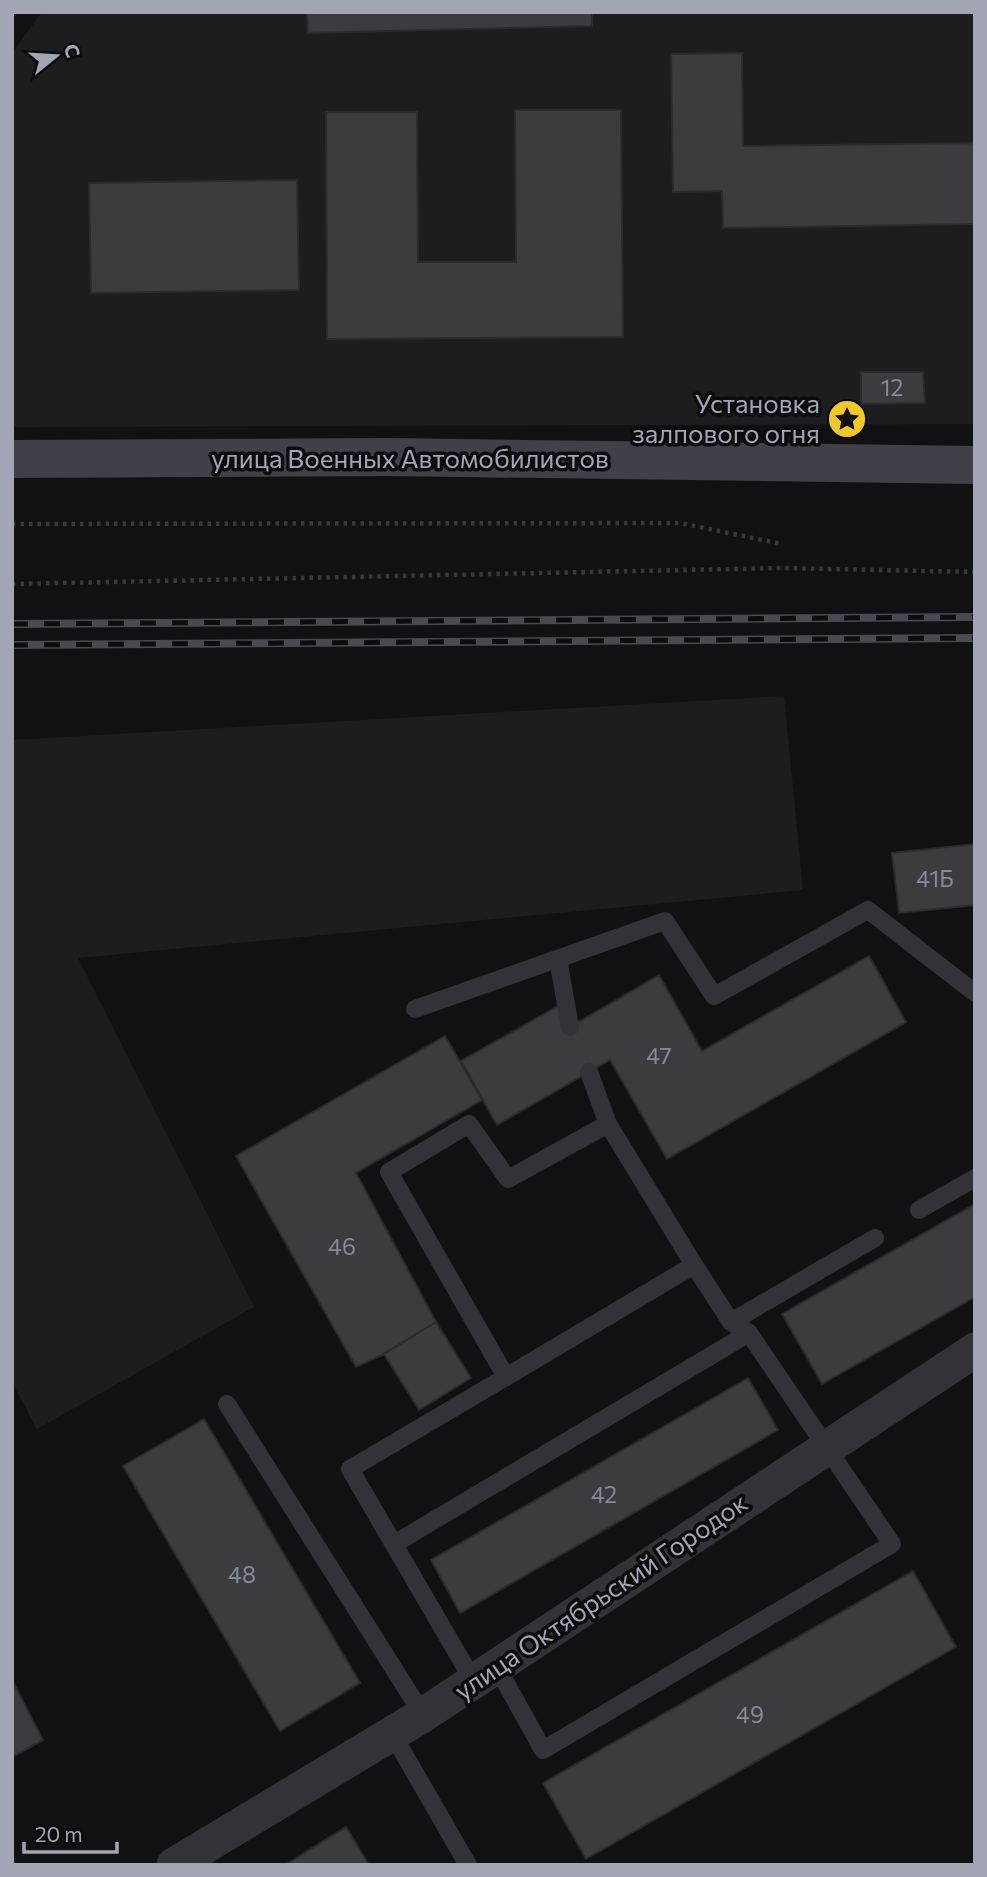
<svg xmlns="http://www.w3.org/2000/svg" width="987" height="1877" font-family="Commissioner,sans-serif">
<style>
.built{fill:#1d1d20}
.building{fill:#3b3b40;stroke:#2b2b2f;stroke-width:2}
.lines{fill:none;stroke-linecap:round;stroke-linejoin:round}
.path{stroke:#38393f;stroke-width:4.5;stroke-dasharray:3.5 5;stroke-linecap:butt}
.lane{stroke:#323238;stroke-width:18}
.street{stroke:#323238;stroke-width:35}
.secondary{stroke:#404148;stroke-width:38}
.rail-casing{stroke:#494a51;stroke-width:8}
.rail{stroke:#0c0c0e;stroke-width:5;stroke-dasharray:16;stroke-linecap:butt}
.labels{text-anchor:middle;stroke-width:7;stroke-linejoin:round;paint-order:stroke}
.number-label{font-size:23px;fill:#888a96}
.poi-label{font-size:26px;fill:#a2a5b3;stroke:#0c0c0e;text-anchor:end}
.street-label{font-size:26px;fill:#a2a5b3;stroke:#0c0c0e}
</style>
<rect width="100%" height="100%" fill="#111113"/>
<!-- built -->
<g class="built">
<path d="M 42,12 L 975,12 L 975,424 L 12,427 L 12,53 Z"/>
<path d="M 784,696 L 803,890 L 78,958 L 254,1307 L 37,1429 L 12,1382 L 12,740 Z"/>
</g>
<!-- building -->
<g class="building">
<path d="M 307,12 L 592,12 L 592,26 L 308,33 Z"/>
<path d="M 742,53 L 743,146 L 975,143 L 975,224 L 723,228 L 722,191 L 673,192 L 671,54 Z"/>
<path d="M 515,110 L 621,110 L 623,337 L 327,339 L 326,112 L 417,112 L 418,262 L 516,262 Z"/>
<path d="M 297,180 L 299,290 L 91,293 L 89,183 Z"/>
<path d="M 861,372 L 923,372 L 925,403 L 861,404 Z"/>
<path d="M 975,844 L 975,905 L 899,913 L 892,853 Z"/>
<path d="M 869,956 L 906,1022 L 667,1159 L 610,1060 L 497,1125 L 461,1061 L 558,1006 L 570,1027 L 659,975 L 702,1051 Z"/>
<path d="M 445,1036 L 482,1100 L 356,1173 L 436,1322 L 384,1354 L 356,1367 L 236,1156 Z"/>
<path d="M 975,1204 L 975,1297 L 822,1384 L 782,1314 Z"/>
<path d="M 436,1322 L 471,1378 L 419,1410 L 384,1354 Z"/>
<path d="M 748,1378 L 778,1430 L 460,1613 L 431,1560 Z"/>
<path d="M 204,1419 L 360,1683 L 280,1731 L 123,1466 Z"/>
<path d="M 913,1571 L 956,1647 L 586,1859 L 543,1783 Z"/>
<path d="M 12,1680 L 43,1740 L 12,1757 Z"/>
<path d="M 346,1827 L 369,1865 L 285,1865 Z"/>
</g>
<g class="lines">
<!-- path -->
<g class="path">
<path d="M 12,524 L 680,523 L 782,544"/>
<path d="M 12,584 L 781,568 L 975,572"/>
</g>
<!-- lane -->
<g class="lane">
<path d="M 558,959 L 570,1027"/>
<path d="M 415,1009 L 665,921 L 714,996 L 868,910 L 975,993"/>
<path d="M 919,1210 L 975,1178"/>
<path d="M 731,1322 L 875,1238"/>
<path d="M 506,1377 L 694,1265"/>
<path d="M 227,1404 L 423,1715"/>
<path d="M 394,1544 L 749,1333"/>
<path d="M 497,1667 L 543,1750 L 892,1544 L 749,1333 L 731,1322 L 694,1265 L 608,1124 L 589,1072"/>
<path d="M 474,1682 L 350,1469 L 506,1377 L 389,1172 L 469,1124 L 508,1179 L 608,1124"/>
<path d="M 393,1735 L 468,1865"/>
</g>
<!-- street -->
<path class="street" d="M 174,1865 L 423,1715 L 975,1350"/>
<!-- secondary -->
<path class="secondary" d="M 12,459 L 389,457 L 975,465"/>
<!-- rail casing -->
<g class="rail-casing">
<g id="rail">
<path d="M 12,624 L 975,617"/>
<path d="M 12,645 L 975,638"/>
</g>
</g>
<!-- rail -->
<use href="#rail" class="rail"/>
</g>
<!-- icons -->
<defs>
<g id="sight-disc" transform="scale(2.0125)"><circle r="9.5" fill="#f2c829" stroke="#0c0c0e"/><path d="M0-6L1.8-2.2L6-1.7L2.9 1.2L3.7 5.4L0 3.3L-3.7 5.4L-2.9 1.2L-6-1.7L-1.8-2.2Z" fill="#111"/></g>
</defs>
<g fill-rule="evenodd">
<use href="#sight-disc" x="847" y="419"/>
</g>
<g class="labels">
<!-- number labels -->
<g class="number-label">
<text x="892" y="396">12</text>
<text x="935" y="887">41Б</text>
<text x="659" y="1064">47</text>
<text x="342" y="1255">46</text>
<text x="604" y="1503">42</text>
<text x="242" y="1583">48</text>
<text x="750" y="1723">49</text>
</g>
<!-- poi labels -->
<g class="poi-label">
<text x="820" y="413">Установка<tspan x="820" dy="30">залпового огня</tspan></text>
</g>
<!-- street labels -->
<g class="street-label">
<text x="410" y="468">улица Военных Автомобилистов</text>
<text transform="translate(601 1597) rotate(-34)" y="9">улица Октябрьский Городок</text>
</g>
</g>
<!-- border -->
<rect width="987" height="1877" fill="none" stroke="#a2a5b3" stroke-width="28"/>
<!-- north arrow -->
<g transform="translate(56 56) rotate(72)" stroke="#0c0c0e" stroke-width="5" paint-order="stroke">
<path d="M0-5L12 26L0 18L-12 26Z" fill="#a2a5b3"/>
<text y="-10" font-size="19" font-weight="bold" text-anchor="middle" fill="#a2a5b3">С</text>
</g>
<!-- scale -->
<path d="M24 1842v10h93v-10" fill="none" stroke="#a2a5b3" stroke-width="3.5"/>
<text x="35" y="1842" font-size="21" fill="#a2a5b3" stroke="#0c0c0e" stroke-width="5" paint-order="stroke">20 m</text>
</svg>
